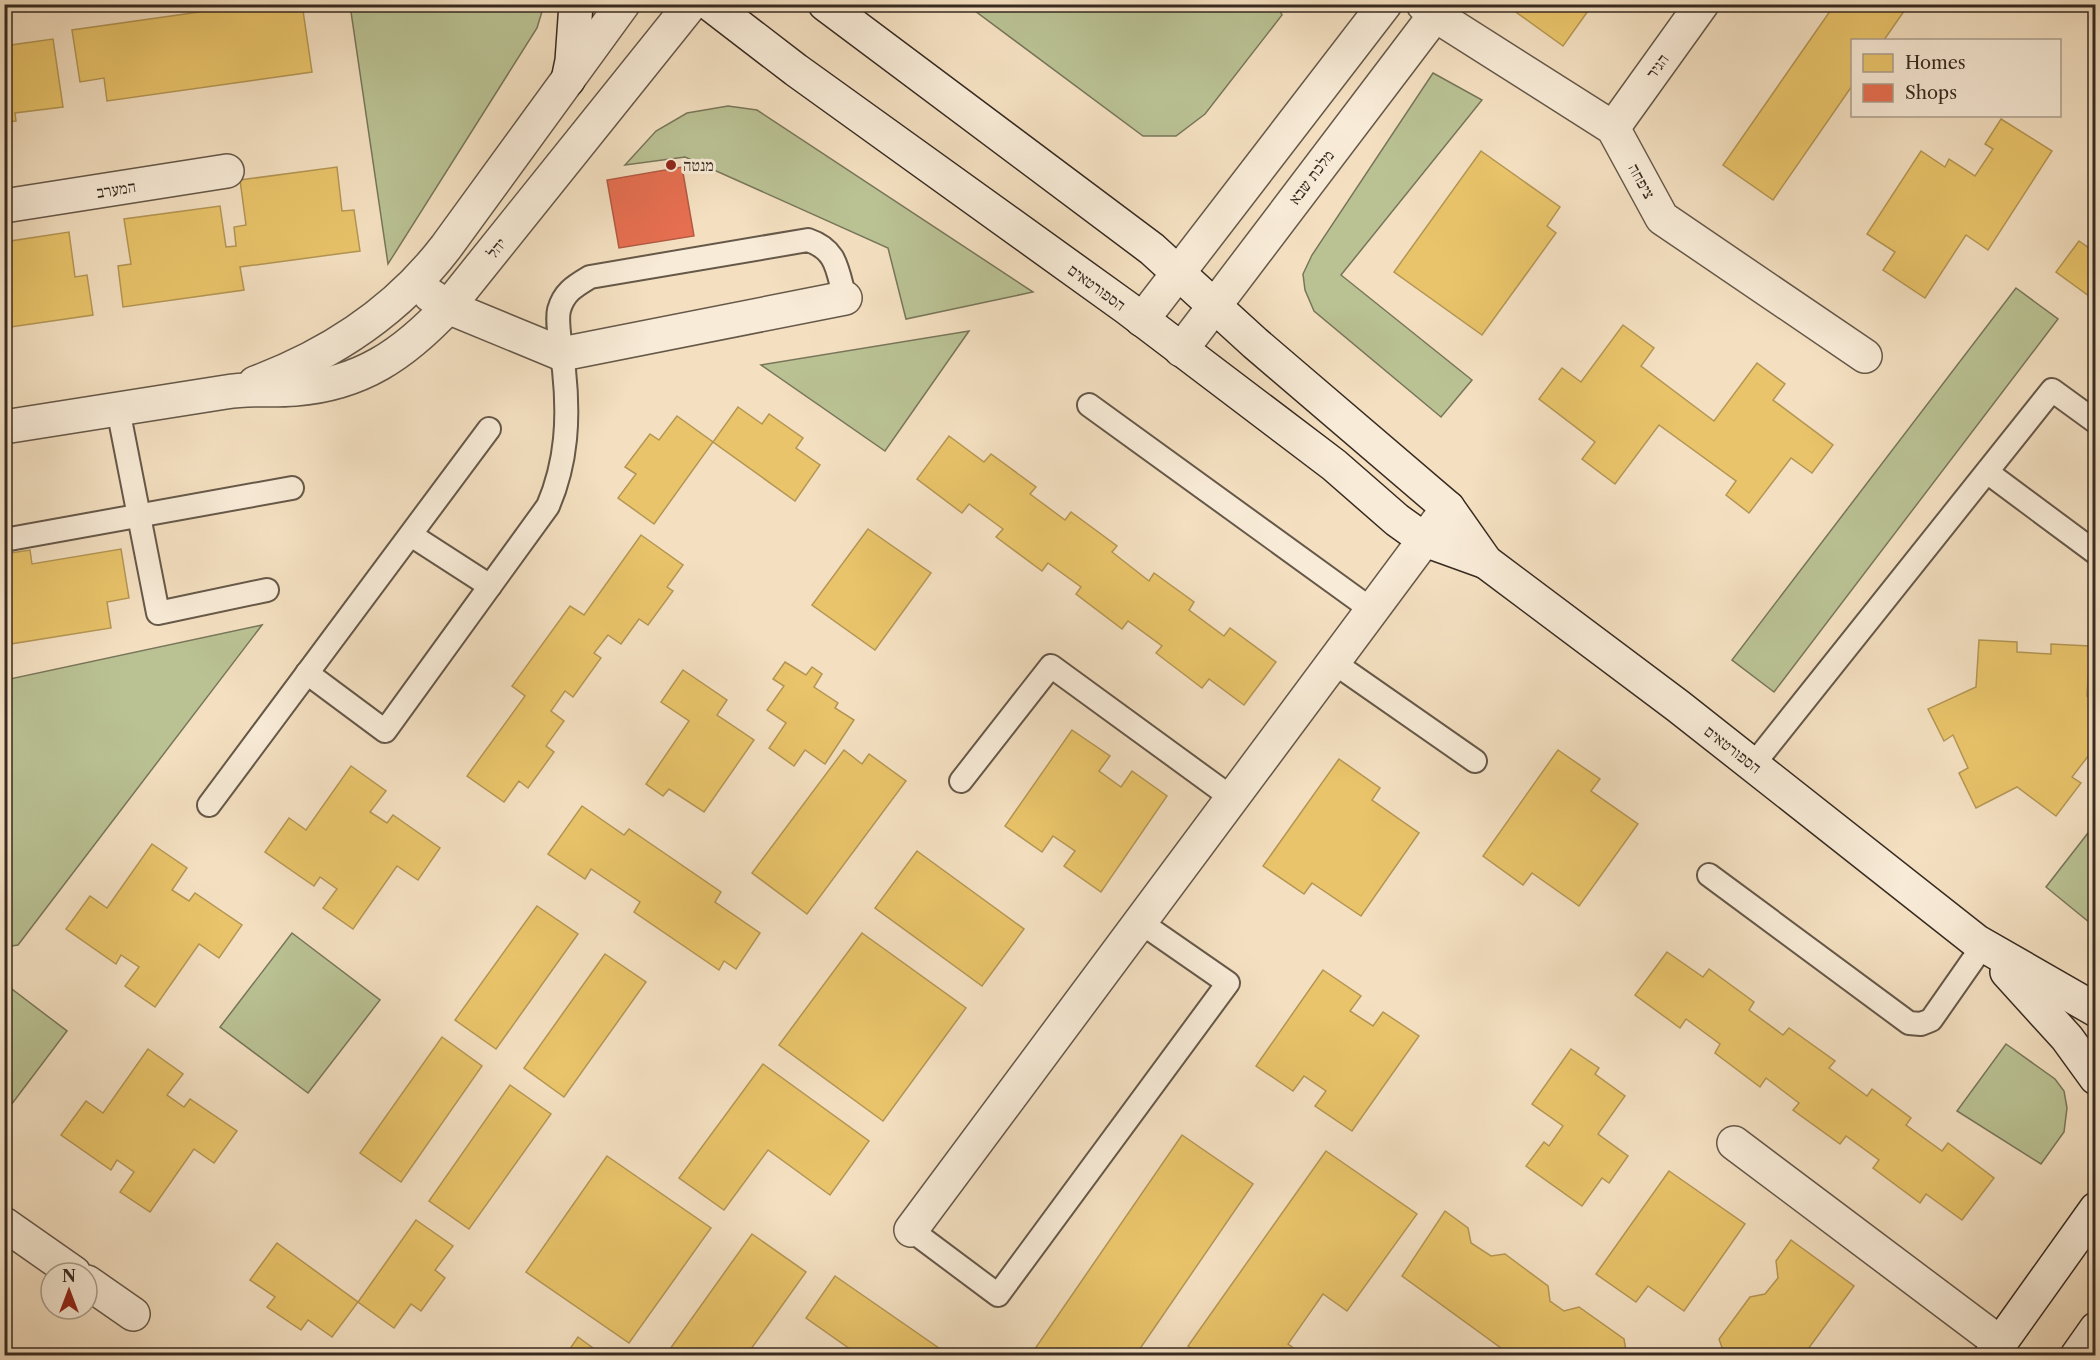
<svg xmlns="http://www.w3.org/2000/svg" width="2100" height="1360" font-family="'Libre Caslon Text','Frank Ruhl Libre',serif">
<style>
.green{fill:#bac294;stroke:#78765a;stroke-width:1.5}
.homes{fill:#e9c46a;stroke:#b49654;stroke-width:1.5}
.shops{fill:#e76f51;stroke:#b25a43;stroke-width:1.5}
.lines{fill:none;stroke-linecap:round;stroke-linejoin:round}
.lane-casing{stroke:#665849;stroke-width:26}
.street-casing{stroke:#665849;stroke-width:36}
.secondary-casing{stroke:#372a21;stroke-width:36}
.lane{stroke:#f8ebd7;stroke-width:22}
.street{stroke:#f8ebd7;stroke-width:33}
.secondary{stroke:#f8ebd7;stroke-width:33}
.poi-dot{fill:#8f2418;stroke:#f8ebd7;stroke-width:2}
.labels{text-anchor:middle;stroke-width:6;stroke-linejoin:round;paint-order:stroke}
.street-label{font-size:16px;fill:#372a21;stroke:#f8ebd7}
.poi-label{font-size:16px;fill:#372a21;stroke:#f8ebd7;text-anchor:start}
</style>
<rect width="100%" height="100%" fill="#f4e0c1"/>
<filter id="stains"><feTurbulence type="fractalNoise" baseFrequency=".00333" numOctaves="4"/><feColorMatrix values="0 0 0 0 .2 0 0 0 0 .09 0 0 0 0 .02 0 0 0 .5 -.17"/></filter>
<radialGradient id="worn" r=".72"><stop offset=".6" stop-color="#630" stop-opacity="0"/><stop offset="1" stop-color="#630" stop-opacity=".3"/></radialGradient>
<!-- green -->
<g class="green">
<path d="M 1277,4 L 1282,15 L 1205,114 L 1176,136 L 1143,136 L 967,5 Z"/>
<path d="M 350,5 L 544,5 L 537,28 L 388,264 Z"/>
<path d="M 1433,73 L 1482,100 L 1341,275 L 1472,380 L 1441,417 L 1314,311 L 1305,290 L 1303,274 L 1312,255 Z"/>
<path d="M 728,106 L 757,110 L 1033,292 L 906,319 L 888,248 L 685,157 L 625,165 L 656,131 L 687,113 Z"/>
<path d="M 2016,288 L 2058,319 L 1774,692 L 1732,660 Z"/>
<path d="M 969,331 L 885,451 L 761,365 Z"/>
<path d="M 262,625 L 18,945 L 5,947 L 5,680 Z"/>
<path d="M 2095,824 L 2095,927 L 2046,887 Z"/>
<path d="M 292,933 L 380,1000 L 308,1093 L 220,1027 Z"/>
<path d="M 4,983 L 67,1031 L 5,1113 L 4,1113 Z"/>
<path d="M 2006,1044 L 2055,1079 L 2064,1091 L 2067,1108 L 2064,1132 L 2041,1164 L 1957,1111 Z"/>
</g>
<!-- homes -->
<g class="homes">
<path d="M 256,4 L 302,4 L 312,72 L 107,101 L 104,78 L 80,82 L 72,30 Z"/>
<path d="M 1517,4 L 1593,4 L 1563,46 L 1513,10 Z"/>
<path d="M 1835,4 L 1909,4 L 1884,40 L 1852,40 L 1852,86 L 1773,200 L 1723,165 Z"/>
<path d="M 53,39 L 63,107 L 15,113 L 16,121 L 4,122 L 4,46 Z"/>
<path d="M 2001,119 L 2052,151 L 1988,250 L 1966,235 L 1925,298 L 1883,270 L 1895,252 L 1867,234 L 1921,151 L 1945,167 L 1949,159 L 1975,176 L 1993,149 L 1985,144 Z"/>
<path d="M 1481,151 L 1560,207 L 1547,226 L 1556,233 L 1482,335 L 1394,272 Z"/>
<path d="M 337,167 L 342,211 L 354,210 L 360,251 L 240,267 L 244,290 L 123,307 L 118,266 L 131,264 L 124,219 L 220,206 L 226,247 L 236,246 L 234,227 L 246,225 L 240,180 Z"/>
<path d="M 69,232 L 75,277 L 87,275 L 93,315 L 4,328 L 4,242 Z"/>
<path d="M 2079,241 L 2096,253 L 2096,301 L 2056,272 Z"/>
<path d="M 1623,325 L 1654,348 L 1641,366 L 1714,421 L 1757,363 L 1785,384 L 1773,400 L 1833,445 L 1812,473 L 1791,458 L 1749,513 L 1726,495 L 1736,481 L 1659,425 L 1615,484 L 1582,459 L 1595,442 L 1539,399 L 1562,368 L 1581,382 Z"/>
<path d="M 738,407 L 762,424 L 769,414 L 803,438 L 796,448 L 820,465 L 795,501 L 713,442 Z"/>
<path d="M 677,416 L 713,442 L 654,524 L 618,498 L 636,474 L 625,467 L 650,434 L 659,440 Z"/>
<path d="M 949,436 L 984,462 L 991,454 L 1036,487 L 1030,494 L 1065,520 L 1071,512 L 1117,546 L 1112,552 L 1149,581 L 1154,573 L 1194,602 L 1189,610 L 1224,636 L 1230,628 L 1276,662 L 1244,705 L 1209,679 L 1202,688 L 1156,653 L 1162,646 L 1128,621 L 1122,629 L 1076,594 L 1081,587 L 1048,563 L 1042,571 L 996,537 L 1003,529 L 969,504 L 962,513 L 917,479 Z"/>
<path d="M 868,529 L 931,573 L 875,650 L 812,605 Z"/>
<path d="M 641,535 L 683,565 L 667,587 L 673,591 L 648,625 L 639,619 L 621,644 L 608,635 L 594,653 L 601,658 L 573,697 L 565,691 L 551,711 L 564,721 L 546,746 L 554,752 L 528,788 L 519,781 L 504,802 L 467,776 L 525,696 L 512,686 L 570,606 L 584,615 Z"/>
<path d="M 121,549 L 129,598 L 107,602 L 111,628 L 4,645 L 4,554 L 30,550 L 32,564 Z"/>
<path d="M 1979,640 L 2017,642 L 2017,652 L 2051,654 L 2051,644 L 2090,646 L 2087,696 L 2096,702 L 2096,746 L 2072,777 L 2081,783 L 2056,816 L 2017,787 L 1976,808 L 1959,773 L 1968,768 L 1953,735 L 1944,741 L 1928,709 L 1976,687 Z"/>
<path d="M 785,662 L 806,675 L 812,667 L 822,674 L 814,687 L 838,703 L 835,708 L 854,720 L 825,764 L 805,750 L 794,766 L 769,748 L 786,723 L 767,710 L 784,686 L 773,679 Z"/>
<path d="M 683,670 L 727,700 L 717,715 L 754,740 L 704,812 L 669,789 L 663,796 L 646,784 L 689,721 L 661,702 Z"/>
<path d="M 1072,730 L 1110,756 L 1099,771 L 1121,787 L 1132,771 L 1167,796 L 1101,892 L 1064,866 L 1075,851 L 1053,836 L 1042,852 L 1005,826 Z"/>
<path d="M 844,750 L 862,764 L 869,754 L 906,781 L 807,914 L 752,873 Z"/>
<path d="M 1558,750 L 1600,779 L 1591,791 L 1638,824 L 1579,906 L 1532,873 L 1523,885 L 1483,856 Z"/>
<path d="M 1339,759 L 1380,788 L 1372,800 L 1419,833 L 1361,916 L 1312,883 L 1304,894 L 1263,866 Z"/>
<path d="M 351,766 L 386,791 L 370,812 L 387,823 L 393,815 L 440,848 L 418,880 L 397,866 L 353,929 L 323,908 L 337,889 L 320,877 L 314,886 L 265,852 L 289,818 L 306,830 Z"/>
<path d="M 582,806 L 624,835 L 629,829 L 721,892 L 715,902 L 760,933 L 736,969 L 724,961 L 719,970 L 634,912 L 640,902 L 591,869 L 585,879 L 548,854 Z"/>
<path d="M 152,844 L 187,868 L 172,890 L 189,901 L 195,893 L 242,925 L 219,958 L 199,944 L 155,1007 L 125,986 L 139,967 L 121,955 L 116,964 L 66,929 L 90,896 L 107,908 Z"/>
<path d="M 917,851 L 1024,929 L 982,986 L 875,908 Z"/>
<path d="M 537,906 L 578,934 L 496,1049 L 455,1020 Z"/>
<path d="M 862,933 L 966,1008 L 883,1121 L 779,1045 Z"/>
<path d="M 1667,952 L 1703,977 L 1709,969 L 1754,1002 L 1749,1010 L 1783,1035 L 1789,1028 L 1835,1061 L 1829,1068 L 1867,1096 L 1872,1089 L 1911,1118 L 1906,1125 L 1942,1151 L 1948,1143 L 1994,1178 L 1962,1220 L 1926,1194 L 1920,1203 L 1873,1168 L 1879,1160 L 1846,1136 L 1840,1144 L 1793,1110 L 1799,1103 L 1766,1078 L 1760,1087 L 1715,1053 L 1720,1044 L 1686,1019 L 1680,1028 L 1635,995 Z"/>
<path d="M 605,954 L 646,982 L 564,1097 L 524,1068 Z"/>
<path d="M 1323,970 L 1361,996 L 1350,1011 L 1373,1026 L 1383,1012 L 1419,1036 L 1352,1131 L 1315,1106 L 1326,1091 L 1304,1076 L 1293,1091 L 1256,1066 Z"/>
<path d="M 442,1037 L 482,1066 L 401,1182 L 360,1153 Z"/>
<path d="M 148,1049 L 183,1074 L 167,1095 L 184,1107 L 190,1099 L 237,1131 L 214,1163 L 194,1149 L 150,1212 L 120,1192 L 134,1172 L 117,1160 L 111,1170 L 61,1135 L 86,1101 L 103,1113 Z"/>
<path d="M 1571,1049 L 1599,1068 L 1595,1074 L 1625,1096 L 1598,1134 L 1628,1156 L 1609,1183 L 1602,1178 L 1582,1206 L 1526,1166 L 1544,1142 L 1549,1146 L 1563,1126 L 1532,1104 Z"/>
<path d="M 763,1064 L 869,1141 L 830,1195 L 768,1150 L 724,1210 L 679,1178 Z"/>
<path d="M 510,1085 L 551,1114 L 469,1229 L 429,1201 Z"/>
<path d="M 1182,1135 L 1253,1184 L 1135,1356 L 1030,1356 Z"/>
<path d="M 1326,1151 L 1417,1214 L 1347,1311 L 1323,1294 L 1288,1344 L 1305,1356 L 1202,1356 L 1188,1346 Z"/>
<path d="M 607,1156 L 711,1228 L 629,1343 L 526,1272 Z"/>
<path d="M 1669,1171 L 1745,1224 L 1684,1311 L 1648,1286 L 1636,1302 L 1596,1274 Z"/>
<path d="M 1445,1211 L 1468,1228 L 1471,1243 L 1491,1256 L 1505,1254 L 1548,1286 L 1550,1301 L 1564,1311 L 1579,1307 L 1624,1339 L 1627,1356 L 1512,1356 L 1402,1276 Z"/>
<path d="M 416,1220 L 453,1246 L 435,1270 L 445,1278 L 421,1311 L 411,1304 L 394,1328 L 358,1302 Z"/>
<path d="M 752,1234 L 806,1272 L 746,1356 L 665,1356 Z"/>
<path d="M 1791,1240 L 1854,1286 L 1803,1356 L 1722,1356 L 1724,1353 L 1719,1339 L 1750,1297 L 1765,1294 L 1778,1278 L 1776,1261 Z"/>
<path d="M 277,1243 L 358,1302 L 332,1337 L 308,1320 L 301,1330 L 267,1307 L 275,1297 L 250,1280 Z"/>
<path d="M 835,1276 L 946,1353 L 944,1356 L 860,1356 L 806,1318 Z"/>
<path d="M 578,1337 L 604,1356 L 565,1356 Z"/>
</g>
<!-- shops -->
<path class="shops" d="M 682,167 L 694,236 L 619,248 L 607,180 Z"/>
<g class="lines">
<!-- lane casing -->
<g class="lane-casing">
<g id="lane">
<path d="M 1089,405 L 1372,610"/>
<path d="M 118,409 L 158,613 L 267,590"/>
<path d="M 1987,472 L 2096,553"/>
<path d="M 411,535 L 490,586"/>
<path d="M 4,540 L 292,488"/>
<path d="M 1333,662 L 1475,761"/>
<path d="M 307,673 L 385,731 L 548,506 C 567,462 569,417 564,370 C 562,356 556,322 559,310 C 564,292 575,286 590,277 L 808,240 C 838,250 837,271 845,298"/>
<path d="M 1753,765 L 2052,390 L 2096,422"/>
<path d="M 961,781 L 1051,666 L 1232,798"/>
<path d="M 209,805 L 489,429"/>
<path d="M 1709,875 L 1909,1023 L 1921,1024 L 1931,1020 L 1982,947"/>
<path d="M 911,1230 L 998,1295 L 1228,983 L 1140,922"/>
</g>
</g>
<!-- street casing -->
<g class="street-casing">
<g id="street">
<path d="M 1423,4 L 1435,15 L 1613,128 L 1662,218 L 1865,356"/>
<path d="M 1613,128 L 1702,4"/>
<path d="M 4,206 L 227,171"/>
<path d="M 430,295 L 448,307 L 562,354 L 845,298"/>
<path d="M 1142,320 L 1385,4"/>
<path d="M 1181,350 L 1435,15 L 1441,4"/>
<path d="M 255,383 C 330,355 397,311 446,247 L 623,4"/>
<path d="M 4,427 C 78,415 152,404 226,392 C 249,388 272,391 295,389 C 361,384 404,354 448,307 L 691,4"/>
<path d="M 1734,1143 L 2000,1343"/>
<path d="M 4,1224 L 74,1273"/>
<path d="M 911,1230 L 1448,508"/>
<path d="M 87,1282 L 133,1314"/>
</g>
</g>
<!-- secondary casing -->
<g class="secondary-casing">
<g id="secondary">
<path d="M 710,4 L 796,70 L 1127,308 L 1334,465 L 1397,520 L 1425,540 L 1486,562"/>
<path d="M 825,4 L 1152,249 L 1255,343 L 1448,508 L 1486,562 L 1678,706 L 1976,941 L 2096,1010"/>
<path d="M 568,80 L 572,61 L 576,4"/>
<path d="M 2007,972 L 2067,1038 L 2096,1078"/>
<path d="M 1991,1356 L 2096,1209"/>
<path d="M 2077,1356 L 2096,1329"/>
</g>
</g>
<!-- lane -->
<use href="#lane" class="lane"/>
<!-- street -->
<use href="#street" class="street"/>
<!-- secondary -->
<use href="#secondary" class="secondary"/>
</g>
<!-- markers -->
<circle class="poi-dot" cx="671" cy="165" r="6"/>
<g class="labels">
<!-- street labels -->
<g class="street-label">
<text transform="translate(1657 66) rotate(-54)" y="6">הגיר</text>
<text transform="translate(1311 177) rotate(-53)" y="6">מלכת שבא</text>
<text transform="translate(1642 181) rotate(61)" y="6">ציפחה</text>
<text transform="translate(116 189) rotate(-9)" y="6">המערב</text>
<text transform="translate(496 248) rotate(-51)" y="6">יהל</text>
<text transform="translate(1097 287) rotate(36)" y="6">הספורטאים</text>
<text transform="translate(1733 749) rotate(38)" y="6">הספורטאים</text>
</g>
<!-- poi labels -->
<g class="poi-label">
<text x="683" y="171">מנטה</text>
</g>
</g>
<!-- margin -->
<rect width="2100" height="1360" fill="none" stroke="#f4e0c1" stroke-width="24"/>
<rect x="6" y="6" width="2088" height="1348" fill="none" stroke="#372a21" stroke-width="3"/>
<rect x="12" y="12" width="2076" height="1336" fill="none" stroke="#372a21" stroke-width="1.5"/>
<!-- legend -->
<rect x="1851" y="39" width="210" height="78" fill="#f8ebd7" stroke="#ab9e8e" stroke-width="1.5"/>
<rect x="1863" y="54" width="30" height="18" fill="#e9c46a" stroke="#ab9e8e" stroke-width="1.5"/>
<text x="1905" y="69" font-size="18" fill="#372a21">Homes</text>
<rect x="1863" y="84" width="30" height="18" fill="#e76f51" stroke="#ab9e8e" stroke-width="1.5"/>
<text x="1905" y="99" font-size="18" fill="#372a21">Shops</text>
<!-- north arrow -->
<g transform="translate(69 1291)"><circle r="28" fill="#f8ebd7" stroke="#ab9e8e" stroke-width="1.5"/>
<path d="M0-4.5L10 22L0 15L-10 22Z" fill="#8f2418"/>
<text y="-9" font-size="16" font-weight="bold" text-anchor="middle" fill="#372a21">N</text>
</g>
<rect width="100%" height="100%" filter="url(#stains)"/>
<rect width="100%" height="100%" fill="url(#worn)"/>
</svg>
